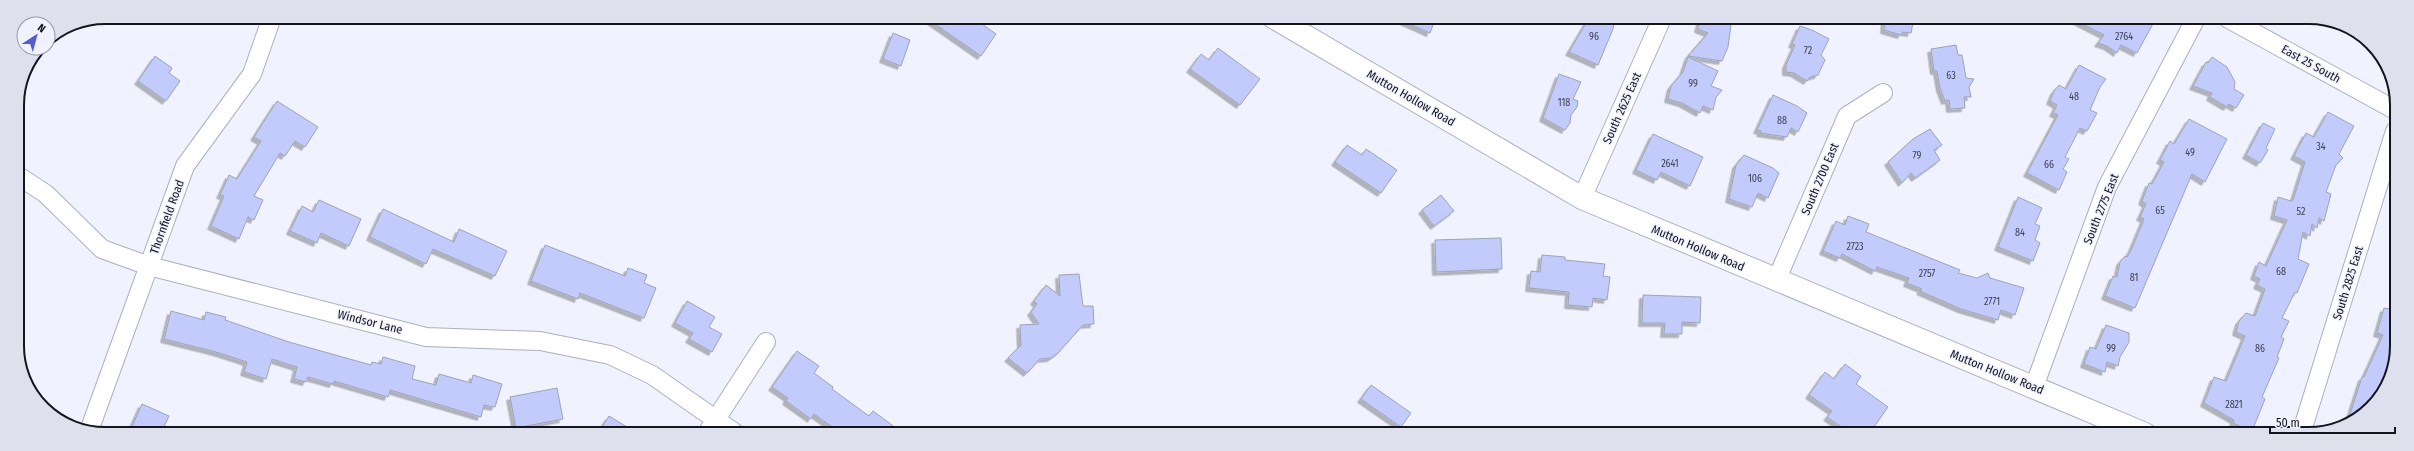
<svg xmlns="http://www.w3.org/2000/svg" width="2414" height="451" font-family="'Fira Sans Condensed',sans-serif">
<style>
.building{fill:#c2cbfb;stroke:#9ea2b5;filter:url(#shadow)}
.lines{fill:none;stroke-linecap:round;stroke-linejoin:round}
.minor-casing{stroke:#abafc1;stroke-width:20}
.tertiary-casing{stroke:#abafc1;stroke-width:24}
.minor{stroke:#fff;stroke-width:18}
.tertiary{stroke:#fff;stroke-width:22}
.labels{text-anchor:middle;stroke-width:3;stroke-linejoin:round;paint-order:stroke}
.number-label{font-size:10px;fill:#404254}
.street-label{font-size:12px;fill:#14151c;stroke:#f0f3ff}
.rim{fill:none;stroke:#14151c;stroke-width:2}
</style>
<defs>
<filter id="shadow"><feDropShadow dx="-3.5" dy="3.5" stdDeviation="0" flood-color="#0004"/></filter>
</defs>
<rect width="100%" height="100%" fill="#f0f3ff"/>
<!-- building -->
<g class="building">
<path d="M 925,17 L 972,17 L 996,34 L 981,56 Z"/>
<path d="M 1394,17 L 1436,17 L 1430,33 Z"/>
<path d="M 1589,18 L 1615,18 L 1613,29 L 1598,65 L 1569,52 Z"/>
<path d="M 1704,18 L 1732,18 L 1728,47 L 1722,61 L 1688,56 L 1708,33 L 1698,29 L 1700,21 Z"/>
<path d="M 1885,18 L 1914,18 L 1911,33 L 1903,32 L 1901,35 L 1884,30 Z"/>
<path d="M 2071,18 L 2146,18 L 2154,22 L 2137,53 L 2121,45 L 2117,53 L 2107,46 L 2098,43 L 2104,35 Z"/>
<path d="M 1800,26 L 1812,30 L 1829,39 L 1821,55 L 1825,60 L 1818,75 L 1810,77 L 1807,81 L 1794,73 L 1786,72 L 1786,65 L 1795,45 L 1792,44 Z"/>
<path d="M 893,33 L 910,40 L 901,66 L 883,59 Z"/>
<path d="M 1956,45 L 1958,55 L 1962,55 L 1966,78 L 1974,79 L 1969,87 L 1971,97 L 1964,97 L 1965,108 L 1950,109 L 1949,100 L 1945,101 L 1940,88 L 1937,71 L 1934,71 L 1931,49 Z"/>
<path d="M 1218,48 L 1260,79 L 1240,105 L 1190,69 L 1201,54 L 1209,60 Z"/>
<path d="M 155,56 L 172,68 L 169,73 L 180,81 L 166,101 L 138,81 Z"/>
<path d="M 1688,57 L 1718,71 L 1711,86 L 1722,90 L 1716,97 L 1713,110 L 1703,106 L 1700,113 L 1682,103 L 1668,99 L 1671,86 L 1683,72 Z"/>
<path d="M 2212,57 L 2227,67 L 2235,82 L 2234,89 L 2244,95 L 2236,108 L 2229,104 L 2227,107 L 2210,97 L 2212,93 L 2193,86 L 2206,62 L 2208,63 Z"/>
<path d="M 2079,65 L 2106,79 L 2100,87 L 2090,110 L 2097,113 L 2087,131 L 2080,128 L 2065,157 L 2069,159 L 2063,169 L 2067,172 L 2059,190 L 2027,173 L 2058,115 L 2053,113 L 2057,105 L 2050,101 L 2054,91 L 2059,85 L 2066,89 Z"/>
<path d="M 1559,74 L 1581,82 L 1573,99 L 1578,101 L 1577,107 L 1571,115 L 1570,123 L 1565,130 L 1543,118 Z"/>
<path d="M 1773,95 L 1797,106 L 1807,113 L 1798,132 L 1791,128 L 1787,137 L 1760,133 L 1761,131 L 1757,130 Z"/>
<path d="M 277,101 L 318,127 L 305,147 L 295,141 L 285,156 L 280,153 L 254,196 L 263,200 L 254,220 L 248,217 L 239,239 L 211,226 L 224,196 L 220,195 L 229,175 L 237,179 L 261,141 L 254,137 Z"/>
<path d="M 2328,112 L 2354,126 L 2339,154 L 2343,158 L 2336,165 L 2326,192 L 2331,194 L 2324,221 L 2319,218 L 2317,228 L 2312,224 L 2310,236 L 2303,232 L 2298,259 L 2309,264 L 2297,293 L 2295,292 L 2282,318 L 2289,321 L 2281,337 L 2284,339 L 2277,357 L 2279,358 L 2262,397 L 2265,399 L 2252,431 L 2233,423 L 2234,420 L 2204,403 L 2214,377 L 2226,381 L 2245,336 L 2236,332 L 2239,321 L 2246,313 L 2255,316 L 2265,289 L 2257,285 L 2260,279 L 2254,276 L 2259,262 L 2266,266 L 2287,220 L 2274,216 L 2278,197 L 2291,201 L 2293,200 L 2305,162 L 2294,156 L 2306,133 L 2314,137 Z"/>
<path d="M 2189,119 L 2227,139 L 2205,182 L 2192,174 L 2135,308 L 2105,296 L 2113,276 L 2117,277 L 2120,262 L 2125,256 L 2127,257 L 2132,248 L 2144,219 L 2140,217 L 2146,204 L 2142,201 L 2149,183 L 2152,184 L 2164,162 L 2160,160 L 2170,141 L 2174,144 Z"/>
<path d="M 2263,123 L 2275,129 L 2266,148 L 2268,150 L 2260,163 L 2246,155 Z"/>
<path d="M 1930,129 L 1942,145 L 1934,150 L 1940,160 L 1915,178 L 1911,173 L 1902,183 L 1888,162 L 1913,139 Z"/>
<path d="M 1653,134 L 1703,157 L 1690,186 L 1661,172 L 1657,180 L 1636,170 Z"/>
<path d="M 1347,145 L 1362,155 L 1366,149 L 1397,170 L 1381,193 L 1335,162 Z"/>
<path d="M 1744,155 L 1773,168 L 1779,173 L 1768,198 L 1758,193 L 1752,207 L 1729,199 L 1736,165 Z"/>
<path d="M 1441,195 L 1454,211 L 1434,226 L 1422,210 Z"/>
<path d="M 2018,197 L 2042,208 L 2035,224 L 2040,226 L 2035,240 L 2040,243 L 2033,261 L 1998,247 Z"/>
<path d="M 319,200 L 361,219 L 349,246 L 321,233 L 317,243 L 290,231 L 302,206 L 313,212 Z"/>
<path d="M 383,209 L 454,242 L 459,229 L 507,251 L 495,276 L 433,249 L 426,264 L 370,237 Z"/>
<path d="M 1848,216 L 1869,224 L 1866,232 L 1960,270 L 1958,273 L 1977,278 L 1988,273 L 1990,278 L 2024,288 L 2015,315 L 2001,310 L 1998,320 L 1961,309 L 1920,291 L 1922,289 L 1907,283 L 1909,278 L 1877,267 L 1875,271 L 1842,254 L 1840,258 L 1823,251 L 1836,221 L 1845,225 Z"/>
<path d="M 1501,238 L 1502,269 L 1436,272 L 1435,240 Z"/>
<path d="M 545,245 L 625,276 L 628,268 L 647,275 L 644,283 L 656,288 L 644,318 L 580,293 L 578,299 L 531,281 Z"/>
<path d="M 1542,255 L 1565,257 L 1565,260 L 1605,264 L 1603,276 L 1610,277 L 1607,300 L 1593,298 L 1592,307 L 1568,305 L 1569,292 L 1529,288 L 1531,271 L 1540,272 Z"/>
<path d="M 1079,274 L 1083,306 L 1093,306 L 1094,324 L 1083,325 L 1058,353 L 1051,358 L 1040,359 L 1027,373 L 1008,358 L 1021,345 L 1020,325 L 1039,324 L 1031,312 L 1037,304 L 1034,301 L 1046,285 L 1060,296 L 1059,275 Z"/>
<path d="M 1643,295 L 1701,297 L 1700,323 L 1682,322 L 1682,334 L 1664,334 L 1665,323 L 1642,323 Z"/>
<path d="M 687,301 L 715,317 L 709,327 L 722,334 L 712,352 L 689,339 L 693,333 L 675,323 Z"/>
<path d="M 2384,308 L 2396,310 L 2396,358 L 2385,390 L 2367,412 L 2347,424 L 2362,377 L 2364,377 L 2383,335 L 2377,333 Z"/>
<path d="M 171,311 L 204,320 L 206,312 L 226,317 L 225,320 L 289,342 L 371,365 L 372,362 L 381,364 L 383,357 L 415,366 L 412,379 L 436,385 L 439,374 L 471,383 L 473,375 L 502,384 L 495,407 L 484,405 L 481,417 L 390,390 L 388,397 L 334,381 L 333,384 L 308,377 L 306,382 L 294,379 L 297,367 L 272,359 L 266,379 L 244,372 L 247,362 L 216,352 L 164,339 Z"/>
<path d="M 2106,325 L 2129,333 L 2129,342 L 2120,357 L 2118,366 L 2107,362 L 2105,372 L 2084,364 L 2090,347 L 2096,349 Z"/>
<path d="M 797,351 L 819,366 L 814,373 L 833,387 L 832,389 L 869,416 L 873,411 L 904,434 L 841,433 L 814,414 L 811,419 L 786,401 L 788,398 L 772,387 Z"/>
<path d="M 1845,364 L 1861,376 L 1856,384 L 1888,407 L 1869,434 L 1863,434 L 1854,427 L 1850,433 L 1827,417 L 1832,411 L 1809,395 L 1825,372 L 1834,379 Z"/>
<path d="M 1371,385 L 1411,413 L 1401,427 L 1361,399 Z"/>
<path d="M 557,388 L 563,419 L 516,428 L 510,397 Z"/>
<path d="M 142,404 L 169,416 L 161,433 L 129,433 Z"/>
<path d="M 609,416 L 637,433 L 598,433 Z"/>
</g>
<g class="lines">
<!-- minor casing -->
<g class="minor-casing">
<g id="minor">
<path d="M 2227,18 L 2395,110"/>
<path d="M 17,175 L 46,194 L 102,249 L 149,266 L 426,337 L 540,341 L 610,355 L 652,375 L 735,433"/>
<path d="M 1582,198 L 1662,18"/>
<path d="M 1776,281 L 1847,116 L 1883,93"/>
<path d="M 2034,387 L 2107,187 L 2196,18"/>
<path d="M 89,431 L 185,166 L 252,74 L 272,17"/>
<path d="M 707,433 L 766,342"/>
<path d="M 2301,434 L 2395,131"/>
</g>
</g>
<!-- tertiary casing -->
<g class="tertiary-casing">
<path id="tertiary" d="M 1273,17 L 1582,198 L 2145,434"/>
</g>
<!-- minor -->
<use href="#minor" class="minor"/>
<!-- tertiary -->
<use href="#tertiary" class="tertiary"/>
</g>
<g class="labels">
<!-- number labels -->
<g class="number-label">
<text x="1594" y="40">96</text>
<text x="2124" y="40">2764</text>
<text x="1808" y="54">72</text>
<text x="1951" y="79">63</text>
<text x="1693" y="87">99</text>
<text x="2074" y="100">48</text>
<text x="1564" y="106">118</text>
<text x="1782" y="124">88</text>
<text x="2321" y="150">34</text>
<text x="2190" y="156">49</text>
<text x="1917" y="159">79</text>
<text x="1670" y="167">2641</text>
<text x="2049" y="168">66</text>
<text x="1755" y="182">106</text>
<text x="2160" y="214">65</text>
<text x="2301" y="215">52</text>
<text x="2020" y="236">84</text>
<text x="1855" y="250">2723</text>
<text x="2281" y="275">68</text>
<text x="1927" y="277">2757</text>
<text x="2134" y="281">81</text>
<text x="1992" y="305">2771</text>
<text x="2111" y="352">99</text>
<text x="2260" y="352">86</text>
<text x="2234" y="408">2821</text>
</g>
<!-- street labels -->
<g class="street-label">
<text transform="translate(2311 64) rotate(29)" y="4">East 25 South</text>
<text transform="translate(1411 98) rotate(30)" y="4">Mutton Hollow Road</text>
<text transform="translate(1622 108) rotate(-66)" y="4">South 2625 East</text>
<text transform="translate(1820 179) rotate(-67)" y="4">South 2700 East</text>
<text transform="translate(2101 209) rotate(-68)" y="4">South 2775 East</text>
<text transform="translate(167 217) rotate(-70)" y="4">Thornfield Road</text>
<text transform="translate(1698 248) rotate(23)" y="4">Mutton Hollow Road</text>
<text transform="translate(2348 283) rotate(-73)" y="4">South 2825 East</text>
<text transform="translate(370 322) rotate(14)" y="4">Windsor Lane</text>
<text transform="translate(1997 372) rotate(22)" y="4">Mutton Hollow Road</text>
</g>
</g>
<!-- crop -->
<path d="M0 0H2414V451H0ZM105 24H2309A81 81 0 0 1 2390 105V346A81 81 0 0 1 2309 427H105A81 81 0 0 1 24 346V105A81 81 0 0 1 105 24Z" fill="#dee1ed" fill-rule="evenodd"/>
<path class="rim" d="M105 24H2309A81 81 0 0 1 2390 105V346A81 81 0 0 1 2309 427H105A81 81 0 0 1 24 346V105A81 81 0 0 1 105 24Z"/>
<!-- north arrow -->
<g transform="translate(36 36) rotate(36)"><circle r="19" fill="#f0f3ff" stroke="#989aa4"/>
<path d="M0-3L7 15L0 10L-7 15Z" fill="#555dd4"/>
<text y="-6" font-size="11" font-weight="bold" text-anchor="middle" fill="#14151c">N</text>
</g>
<!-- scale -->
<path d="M2270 427v6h125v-6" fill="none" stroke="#14151c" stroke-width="2"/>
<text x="2276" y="427" font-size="12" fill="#14151c" stroke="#f0f3ff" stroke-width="3" paint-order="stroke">50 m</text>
</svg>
